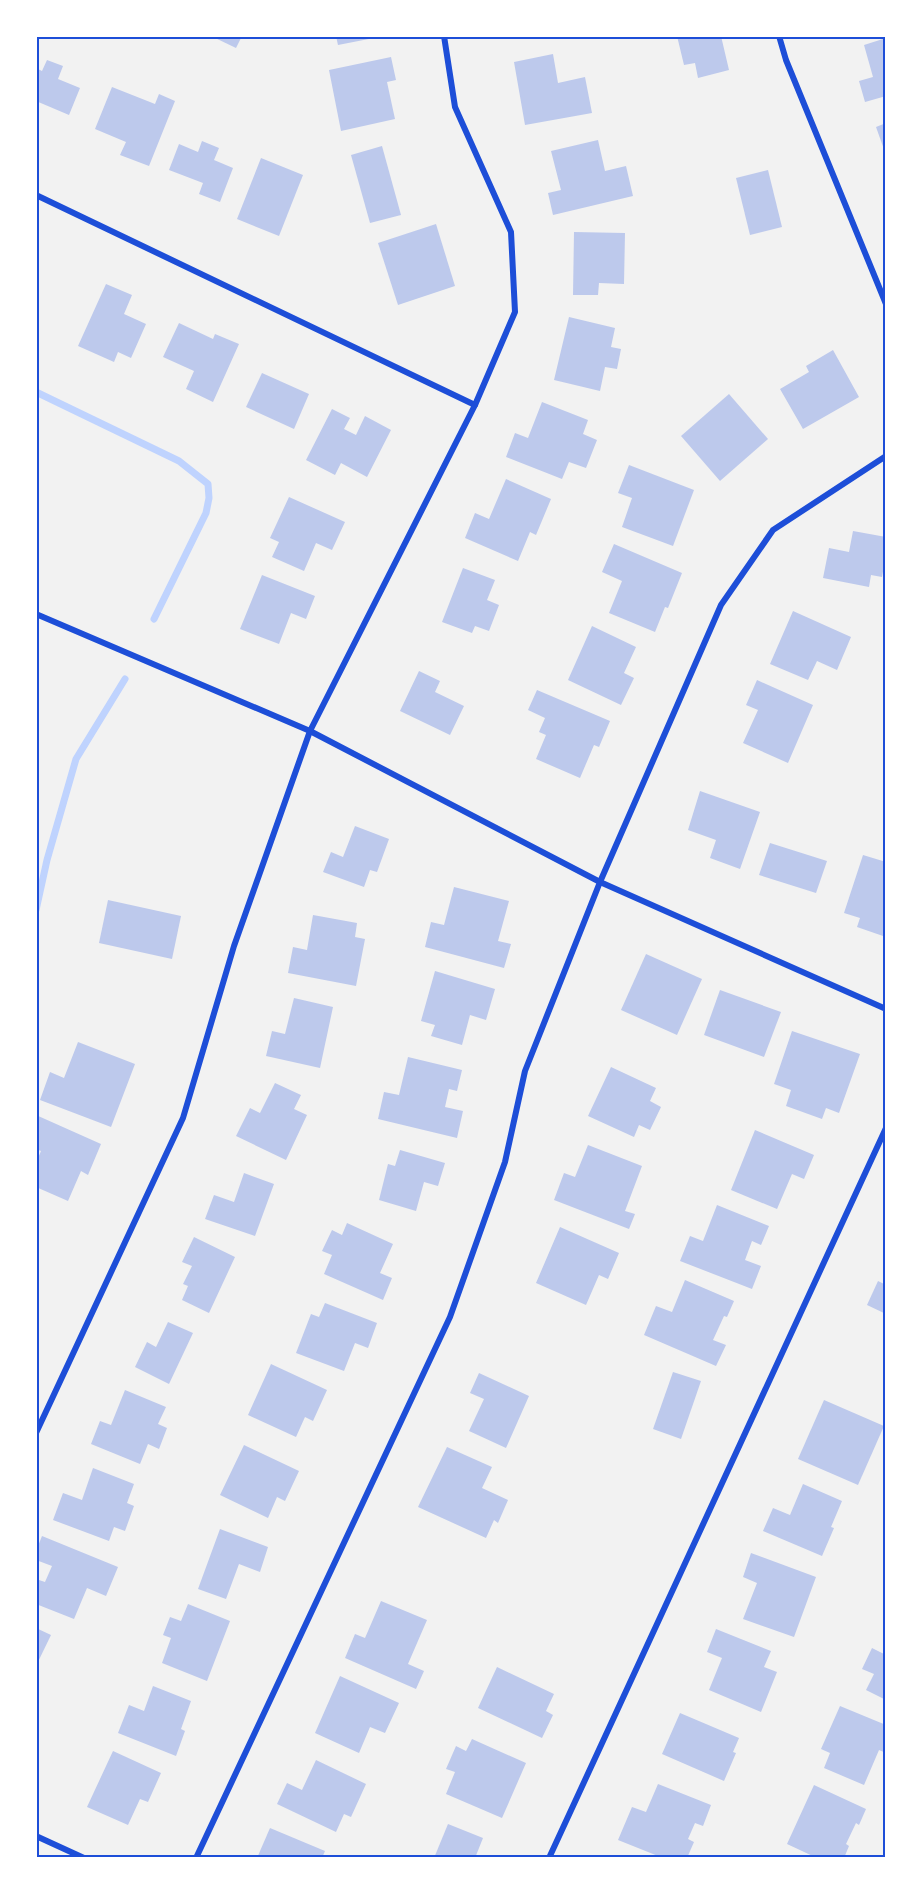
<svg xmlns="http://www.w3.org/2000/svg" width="922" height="1894" font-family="'Alegreya Sans',sans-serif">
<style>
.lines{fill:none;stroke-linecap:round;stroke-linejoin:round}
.stream{stroke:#bfd3fe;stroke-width:7}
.building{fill:#bdc9ec}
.minor{stroke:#1d4ed8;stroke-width:6}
.neatline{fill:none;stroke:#1d4ed8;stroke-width:2}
</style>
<rect width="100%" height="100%" fill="#f2f2f2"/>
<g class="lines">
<!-- stream -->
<g class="stream">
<path d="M 36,392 L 179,461 L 208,484 L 209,498 L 206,513 L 154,619"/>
<path d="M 36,910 L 47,860 L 76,759 L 125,679"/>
</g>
</g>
<!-- building -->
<g class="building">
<path d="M 211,36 L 242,36 L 236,48 Z"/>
<path d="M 336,36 L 379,36 L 379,37 L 338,45 Z"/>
<path d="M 677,36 L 721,36 L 729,70 L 698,78 L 695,63 L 684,65 Z"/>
<path d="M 886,38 L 886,96 L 865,102 L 859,81 L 873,77 L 864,45 Z"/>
<path d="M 553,54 L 558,83 L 585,77 L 592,113 L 525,125 L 514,62 Z"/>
<path d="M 391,57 L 396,80 L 387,82 L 395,119 L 341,131 L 329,70 Z"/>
<path d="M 47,60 L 63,66 L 58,79 L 80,88 L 69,115 L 36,101 L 36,68 L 42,71 Z"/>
<path d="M 112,87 L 155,104 L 159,94 L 175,101 L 149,166 L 120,155 L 126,142 L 95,129 Z"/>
<path d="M 886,123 L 886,155 L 876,127 Z"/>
<path d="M 598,140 L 605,171 L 626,166 L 633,196 L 553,215 L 548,193 L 561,190 L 551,151 Z"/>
<path d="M 202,141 L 219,148 L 214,160 L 233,168 L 220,202 L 199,194 L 203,183 L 169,170 L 179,144 L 198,152 Z"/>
<path d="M 382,146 L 401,215 L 370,223 L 351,155 Z"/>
<path d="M 261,158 L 303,175 L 279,236 L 237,219 Z"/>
<path d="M 768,170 L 782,227 L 750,235 L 736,178 Z"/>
<path d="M 436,224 L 455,286 L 398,305 L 378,243 Z"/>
<path d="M 574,232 L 625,233 L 624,284 L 599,283 L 598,295 L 573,295 Z"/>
<path d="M 106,284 L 132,295 L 124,314 L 146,324 L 131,358 L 118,352 L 114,362 L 78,346 Z"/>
<path d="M 569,317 L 615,328 L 611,347 L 621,349 L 617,369 L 605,367 L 600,391 L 554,380 Z"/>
<path d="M 179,323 L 213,339 L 215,334 L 239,344 L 213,402 L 186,389 L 194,371 L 163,357 Z"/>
<path d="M 833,350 L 859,397 L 803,429 L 780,389 L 809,372 L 806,366 Z"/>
<path d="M 262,373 L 309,394 L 294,429 L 246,407 Z"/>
<path d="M 729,394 L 768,439 L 720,481 L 681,436 Z"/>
<path d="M 542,402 L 588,420 L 583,434 L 597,440 L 586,468 L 569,462 L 562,479 L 506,457 L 515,433 L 528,438 Z"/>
<path d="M 332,409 L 350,418 L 344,429 L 356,435 L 365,416 L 391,430 L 367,477 L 341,463 L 335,475 L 306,460 Z"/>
<path d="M 629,465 L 694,490 L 673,546 L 622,527 L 632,498 L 618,493 Z"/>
<path d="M 506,479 L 551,499 L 536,535 L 530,532 L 518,561 L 465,538 L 475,513 L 489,519 Z"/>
<path d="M 289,497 L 345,522 L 332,550 L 316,543 L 304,571 L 272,557 L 279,542 L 270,538 Z"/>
<path d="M 853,531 L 886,537 L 886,555 L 882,577 L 871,575 L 869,587 L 823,578 L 829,548 L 849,552 Z"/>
<path d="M 614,544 L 682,573 L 668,608 L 665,607 L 655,632 L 609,613 L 622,581 L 602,572 Z"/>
<path d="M 463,568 L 495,580 L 487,600 L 499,605 L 489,631 L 475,626 L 472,633 L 442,622 Z"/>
<path d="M 262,575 L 315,596 L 306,619 L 291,613 L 279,644 L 240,629 Z"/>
<path d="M 793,611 L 851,637 L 837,670 L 817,661 L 808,680 L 770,664 Z"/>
<path d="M 592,626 L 636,647 L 624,673 L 634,678 L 621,705 L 568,680 Z"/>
<path d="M 419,671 L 440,681 L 435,692 L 464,706 L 450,735 L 400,711 Z"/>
<path d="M 757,680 L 813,705 L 788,763 L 743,743 L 758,710 L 746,705 Z"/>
<path d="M 537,690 L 610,721 L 599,747 L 594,745 L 580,778 L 536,759 L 546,735 L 539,732 L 545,718 L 528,710 Z"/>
<path d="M 700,791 L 760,812 L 740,869 L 710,858 L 716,840 L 688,830 Z"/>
<path d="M 355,826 L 389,839 L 377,872 L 370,870 L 364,887 L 323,872 L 331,852 L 343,857 Z"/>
<path d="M 770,843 L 827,861 L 816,893 L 759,875 Z"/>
<path d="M 863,855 L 886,862 L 886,927 L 883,936 L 857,927 L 860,918 L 844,913 Z"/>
<path d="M 454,887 L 509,901 L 498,941 L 511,944 L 504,968 L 425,947 L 431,922 L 444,925 Z"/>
<path d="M 108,900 L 181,916 L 172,959 L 99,943 Z"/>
<path d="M 313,915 L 357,923 L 355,937 L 365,939 L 356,986 L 288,973 L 293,947 L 307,950 Z"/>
<path d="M 646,954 L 702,979 L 677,1035 L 621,1010 Z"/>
<path d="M 435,971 L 495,989 L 486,1020 L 470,1015 L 462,1045 L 431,1036 L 435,1025 L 421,1021 Z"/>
<path d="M 720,990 L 781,1012 L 764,1057 L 704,1035 Z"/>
<path d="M 294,998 L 333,1007 L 320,1068 L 266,1056 L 272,1031 L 285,1034 Z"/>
<path d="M 792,1031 L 860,1054 L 839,1113 L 826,1108 L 822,1119 L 786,1106 L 791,1090 L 774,1084 Z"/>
<path d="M 78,1042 L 135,1064 L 111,1127 L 40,1100 L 50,1072 L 64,1078 Z"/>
<path d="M 408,1057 L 462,1070 L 457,1091 L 449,1089 L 445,1107 L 463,1111 L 457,1138 L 378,1119 L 384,1092 L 399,1095 Z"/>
<path d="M 611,1067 L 656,1088 L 650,1101 L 661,1107 L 650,1130 L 639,1125 L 634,1137 L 588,1116 Z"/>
<path d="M 275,1083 L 301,1095 L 294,1109 L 307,1115 L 286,1160 L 236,1136 L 250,1108 L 260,1113 Z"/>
<path d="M 36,1115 L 101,1144 L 88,1175 L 81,1171 L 68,1201 L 36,1187 L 36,1163 L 41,1151 L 36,1149 Z"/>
<path d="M 755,1130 L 814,1155 L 804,1179 L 792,1174 L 777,1209 L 731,1190 Z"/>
<path d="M 588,1145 L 642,1166 L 625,1211 L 635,1214 L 629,1229 L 554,1200 L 564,1173 L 575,1177 Z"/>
<path d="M 400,1150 L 445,1163 L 438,1186 L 424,1182 L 416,1211 L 379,1200 L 388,1164 L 395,1166 Z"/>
<path d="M 244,1173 L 274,1184 L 255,1236 L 205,1219 L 214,1195 L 234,1202 Z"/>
<path d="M 717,1205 L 769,1226 L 761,1245 L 752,1241 L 745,1260 L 761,1266 L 752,1289 L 680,1261 L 690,1236 L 703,1241 Z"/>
<path d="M 347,1223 L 393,1244 L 380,1273 L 392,1278 L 383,1300 L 324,1274 L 332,1255 L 322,1251 L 332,1230 L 342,1235 Z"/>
<path d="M 560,1227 L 619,1253 L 608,1279 L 599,1275 L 586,1305 L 536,1283 Z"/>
<path d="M 194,1237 L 235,1257 L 209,1313 L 182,1300 L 188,1286 L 183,1284 L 192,1266 L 182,1262 Z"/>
<path d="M 685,1280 L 734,1301 L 727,1317 L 724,1316 L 713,1340 L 726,1345 L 716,1366 L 644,1335 L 656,1306 L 672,1312 Z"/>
<path d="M 878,1281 L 886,1285 L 886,1314 L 867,1305 Z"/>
<path d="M 325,1303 L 377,1323 L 368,1348 L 355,1343 L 344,1371 L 296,1353 L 311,1314 L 319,1317 Z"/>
<path d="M 168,1322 L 193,1333 L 169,1384 L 135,1367 L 147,1342 L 156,1347 Z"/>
<path d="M 271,1364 L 327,1390 L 313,1421 L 305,1417 L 296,1437 L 248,1415 Z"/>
<path d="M 673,1372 L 701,1381 L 681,1439 L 653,1429 Z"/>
<path d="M 479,1373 L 529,1396 L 506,1448 L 469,1431 L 484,1399 L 470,1393 Z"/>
<path d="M 125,1390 L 166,1407 L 158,1424 L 167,1428 L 159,1449 L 148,1444 L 140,1464 L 91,1444 L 100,1421 L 111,1425 Z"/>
<path d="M 824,1400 L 884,1426 L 858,1485 L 798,1459 Z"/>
<path d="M 244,1445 L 299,1471 L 285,1501 L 277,1497 L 268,1518 L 220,1495 Z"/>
<path d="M 447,1447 L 492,1467 L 482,1488 L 508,1500 L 498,1523 L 494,1520 L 486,1538 L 418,1507 Z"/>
<path d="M 93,1468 L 134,1484 L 127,1503 L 134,1506 L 125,1531 L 114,1527 L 109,1541 L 53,1520 L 63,1493 L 82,1500 Z"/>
<path d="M 803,1484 L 842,1501 L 831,1527 L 834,1528 L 822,1556 L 763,1531 L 773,1508 L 790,1515 Z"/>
<path d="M 220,1529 L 268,1547 L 260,1572 L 239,1564 L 226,1599 L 198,1589 Z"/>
<path d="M 42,1536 L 118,1567 L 106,1596 L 87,1588 L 74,1619 L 36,1604 L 36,1579 L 45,1582 L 52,1566 L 36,1560 L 36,1551 Z"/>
<path d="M 751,1553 L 816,1577 L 794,1637 L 743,1619 L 757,1583 L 743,1577 Z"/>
<path d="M 381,1601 L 427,1620 L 408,1664 L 424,1671 L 416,1689 L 345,1658 L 355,1634 L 365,1638 Z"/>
<path d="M 188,1604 L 230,1621 L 207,1681 L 162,1663 L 171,1638 L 163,1635 L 170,1617 L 181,1621 Z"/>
<path d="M 36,1628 L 51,1635 L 36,1666 Z"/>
<path d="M 716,1629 L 771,1651 L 764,1667 L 777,1672 L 761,1712 L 709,1690 L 722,1658 L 707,1652 Z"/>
<path d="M 872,1648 L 884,1654 L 886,1649 L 886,1700 L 866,1690 L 874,1674 L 862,1669 Z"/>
<path d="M 497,1667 L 554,1694 L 546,1711 L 553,1715 L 542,1738 L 478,1708 Z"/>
<path d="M 340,1676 L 399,1703 L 385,1733 L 370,1727 L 359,1753 L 315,1733 Z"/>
<path d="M 153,1686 L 191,1701 L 181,1729 L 185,1731 L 176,1756 L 118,1733 L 129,1705 L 144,1711 Z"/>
<path d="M 840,1706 L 886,1725 L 886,1753 L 879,1750 L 864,1785 L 824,1768 L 830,1753 L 821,1749 Z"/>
<path d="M 680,1713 L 739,1738 L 733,1752 L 736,1753 L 724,1781 L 662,1754 Z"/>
<path d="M 472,1739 L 526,1763 L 502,1818 L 446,1794 L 455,1772 L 446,1769 L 456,1746 L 466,1751 Z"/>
<path d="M 113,1751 L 161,1773 L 148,1802 L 140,1799 L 128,1825 L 87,1807 Z"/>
<path d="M 316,1760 L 366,1784 L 351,1817 L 344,1814 L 336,1832 L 277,1804 L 287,1783 L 302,1790 Z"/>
<path d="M 658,1784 L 711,1805 L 703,1826 L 695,1823 L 688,1839 L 694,1842 L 687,1858 L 663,1858 L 618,1840 L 632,1807 L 646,1812 Z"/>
<path d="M 814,1785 L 866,1809 L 859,1825 L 856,1823 L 846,1844 L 849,1846 L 844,1858 L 817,1858 L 787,1844 Z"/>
<path d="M 448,1824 L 483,1838 L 475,1858 L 434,1858 Z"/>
<path d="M 270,1828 L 325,1851 L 322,1858 L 257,1858 Z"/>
</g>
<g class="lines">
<!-- minor -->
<g class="minor">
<path d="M 779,36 L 786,60 L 886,304"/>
<path d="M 36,195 L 475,405"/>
<path d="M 36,614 L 310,731 L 600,882 L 886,1009"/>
<path d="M 36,1433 L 183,1118 L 234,946 L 310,731 L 475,405 L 515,312 L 511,232 L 455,107 L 444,36"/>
<path d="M 36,1836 L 84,1858"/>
<path d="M 196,1858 L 450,1317 L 505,1162 L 525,1071 L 600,882 L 721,605 L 773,530 L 886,456"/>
<path d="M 549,1858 L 886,1128"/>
</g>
</g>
<!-- border -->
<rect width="922" height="1894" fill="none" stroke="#ffffff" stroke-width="75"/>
<rect x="38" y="38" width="846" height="1818" class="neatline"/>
</svg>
